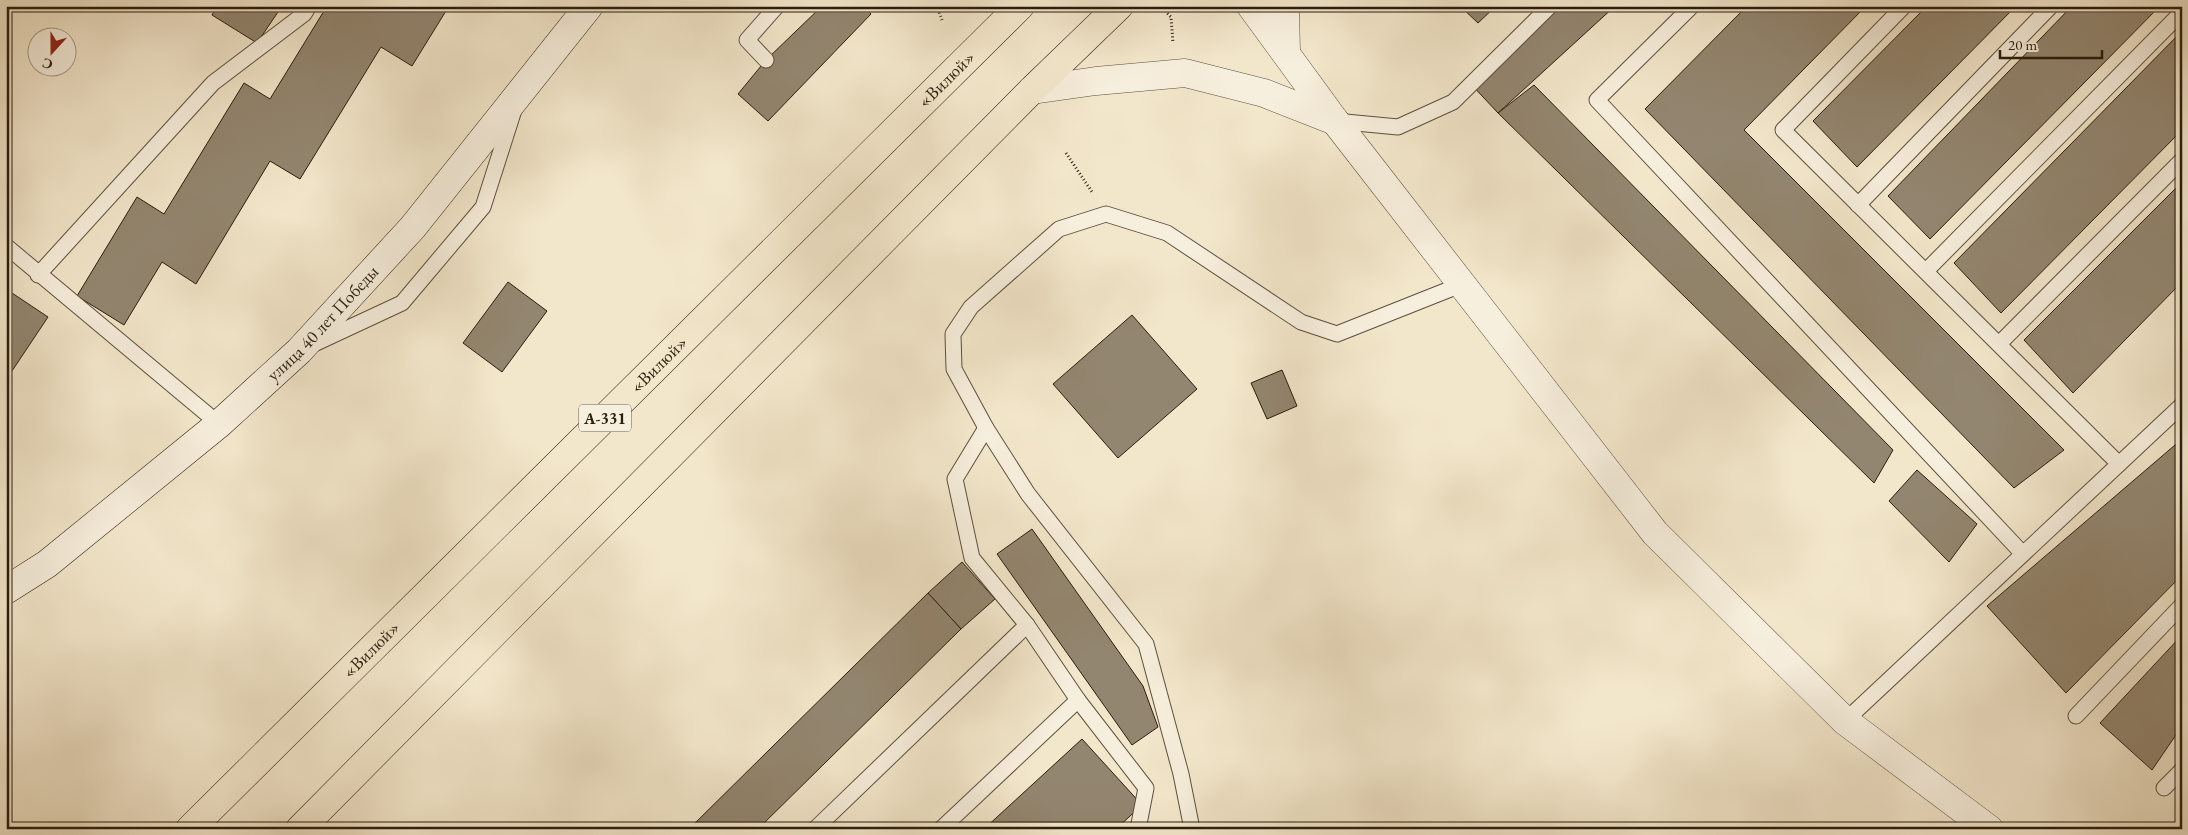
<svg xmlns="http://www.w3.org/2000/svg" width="2188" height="835" font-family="'EB Garamond',serif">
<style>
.building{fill:#938670;stroke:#2a1d0e}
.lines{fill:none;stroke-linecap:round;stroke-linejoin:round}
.lane-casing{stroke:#5c503d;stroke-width:17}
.street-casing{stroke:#5c503d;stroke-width:29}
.secondary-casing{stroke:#2a1d0e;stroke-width:29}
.highway-casing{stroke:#2a1d0e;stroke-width:29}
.path{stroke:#2a1d0e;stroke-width:3;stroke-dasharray:1 2.5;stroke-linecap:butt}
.lane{stroke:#f7efdd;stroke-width:15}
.street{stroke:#f7efdd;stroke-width:28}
.secondary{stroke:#f7efdd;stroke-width:28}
.highway{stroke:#f3e7cb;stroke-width:28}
.labels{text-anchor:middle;stroke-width:5;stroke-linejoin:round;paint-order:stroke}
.shield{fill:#f7efdd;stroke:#685c4c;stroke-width:1}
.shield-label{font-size:16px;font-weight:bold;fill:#2a1d0e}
.street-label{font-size:18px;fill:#2a1d0e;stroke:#f7efdd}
</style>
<rect width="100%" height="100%" fill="#f3e7cb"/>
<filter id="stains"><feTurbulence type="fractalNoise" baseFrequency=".004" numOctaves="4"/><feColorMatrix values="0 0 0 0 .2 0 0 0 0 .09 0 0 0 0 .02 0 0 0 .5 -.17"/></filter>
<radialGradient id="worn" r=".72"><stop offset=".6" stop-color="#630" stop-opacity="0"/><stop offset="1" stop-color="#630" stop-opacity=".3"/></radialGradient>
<!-- building -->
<g class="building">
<path d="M 217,6 L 270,6 L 278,12 L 257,43 L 212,15 Z"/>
<path d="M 327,6 L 449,6 L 412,66 L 381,47 L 300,179 L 270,161 L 196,284 L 162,262 L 124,325 L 77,296 L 137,197 L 164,214 L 244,83 L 270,99 Z"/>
<path d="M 822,6 L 864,6 L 871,14 L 768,121 L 738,94 L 766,60 Z"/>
<path d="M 1460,6 L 1496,6 L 1478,23 Z"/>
<path d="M 1551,6 L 1615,6 L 1498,113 L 1468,81 Z"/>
<path d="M 1747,6 L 1866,6 L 1744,130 L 2064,450 L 2014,488 L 1645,109 Z"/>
<path d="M 1927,6 L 2016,6 L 1857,167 L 1813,121 Z"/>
<path d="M 2072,6 L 2160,6 L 1930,239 L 1888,196 Z"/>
<path d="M 2182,31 L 2182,130 L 2001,313 L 1954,263 Z"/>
<path d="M 1534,85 L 1893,450 L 1874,483 L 1498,113 Z"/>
<path d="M 2182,182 L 2182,282 L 2073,393 L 2024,340 Z"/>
<path d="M 508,282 L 547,311 L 502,372 L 463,343 Z"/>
<path d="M 6,289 L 48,317 L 6,380 Z"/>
<path d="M 1132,315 L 1197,389 L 1118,458 L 1053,384 Z"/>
<path d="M 1282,370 L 1297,406 L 1267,419 L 1251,383 Z"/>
<path d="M 2182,439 L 2182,575 L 2066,693 L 1987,606 Z"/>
<path d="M 1917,470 L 1977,524 L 1949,562 L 1889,501 Z"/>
<path d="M 1032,529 L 1143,686 L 1158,727 L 1132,745 L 997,554 Z"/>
<path d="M 962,562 L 995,599 L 961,629 L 928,593 Z"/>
<path d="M 928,593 L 961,629 L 758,829 L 689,829 Z"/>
<path d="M 2182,635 L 2182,726 L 2152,770 L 2100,723 Z"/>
<path d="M 1082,739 L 1142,805 L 1116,829 L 984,829 Z"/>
</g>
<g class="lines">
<!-- lane casing -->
<g class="lane-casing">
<g id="lane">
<path d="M 1692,6 L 1597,100 L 2023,554"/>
<path d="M 1904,6 L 1783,130 L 2119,464"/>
<path d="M 766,60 L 747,40 L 777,6"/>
<path d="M 1335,121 L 1398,127 L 1453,102 L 1550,6"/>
<path d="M 1858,205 L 2051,6"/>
<path d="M 6,246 L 219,424"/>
<path d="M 1926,271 L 2182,12"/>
<path d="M 38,275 L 213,83 L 304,14 L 309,6"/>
<path d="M 314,344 L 402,303 L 483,207 L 514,110"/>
<path d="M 1999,344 L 2182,160"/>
<path d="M 1027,625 L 1078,700 L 1146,788 L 1138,829"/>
<path d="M 2076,716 L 2182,605"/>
<path d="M 1845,721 L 2182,405"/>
<path d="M 2164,788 L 2182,770"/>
<path d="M 815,829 L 1027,625 L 972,558 L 955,479 L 986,428"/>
<path d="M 941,829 L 1078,700"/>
<path d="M 1192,829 L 1181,774 L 1146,644 L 1028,494 L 986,428 L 954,369 L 953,334 L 971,307 L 1059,229 L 1106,214 L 1167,233 L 1301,322 L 1337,334 L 1463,284"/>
</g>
</g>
<!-- street casing -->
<g class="street-casing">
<g id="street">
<path d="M 1251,6 L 1335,121 L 1655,533 L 1845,721 L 1989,829"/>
<path d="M 1285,6 L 1286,53"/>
<path d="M 1032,90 L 1096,81 L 1185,73 L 1264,93 L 1335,121"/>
</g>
</g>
<!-- secondary casing -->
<g class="secondary-casing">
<g id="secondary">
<path id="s1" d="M 6,590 L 47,564 L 219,424 L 299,351 L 413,227 L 589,6"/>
</g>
</g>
<!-- highway casing -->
<g class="highway-casing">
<g id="highway">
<path id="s2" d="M 190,829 L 1020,6"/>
<path d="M 300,829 L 1032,90 L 1119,6"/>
</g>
</g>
<!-- path -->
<g class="path">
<path d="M 937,6 L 942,20"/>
<path d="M 1160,6 L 1171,17 L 1173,43"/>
<path d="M 1066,153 L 1092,192"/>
</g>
<!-- lane -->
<use href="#lane" class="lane"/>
<!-- street -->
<use href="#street" class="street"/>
<!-- secondary -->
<use href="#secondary" class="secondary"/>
<!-- highway -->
<use href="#highway" class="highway"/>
</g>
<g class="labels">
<!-- shield labels -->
<rect class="shield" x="579" y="404.5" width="52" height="27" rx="4"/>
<g class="shield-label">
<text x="605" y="424">А-331</text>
</g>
<!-- street labels -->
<g class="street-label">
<text dy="6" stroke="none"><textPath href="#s2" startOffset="1065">«Вилюй»</textPath></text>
<text dy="6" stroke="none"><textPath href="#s1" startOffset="415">улица 40 лет Победы</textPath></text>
<text dy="6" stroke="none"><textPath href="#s2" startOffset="660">«Вилюй»</textPath></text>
<text dy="6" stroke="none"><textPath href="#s2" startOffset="255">«Вилюй»</textPath></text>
</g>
</g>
<!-- margin -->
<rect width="2188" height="835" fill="none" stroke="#f3e7cb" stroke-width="25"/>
<rect x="8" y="8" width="2173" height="820" fill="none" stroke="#2a1d0e" stroke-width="2.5"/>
<rect x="12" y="12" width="2163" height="810" fill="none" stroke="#2a1d0e"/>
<!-- north arrow -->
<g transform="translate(52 52) rotate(201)"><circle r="24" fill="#f7efdd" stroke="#a59b8a"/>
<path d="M0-4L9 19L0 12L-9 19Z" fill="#8f2418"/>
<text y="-8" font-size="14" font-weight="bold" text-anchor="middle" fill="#2a1d0e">С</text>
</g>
<!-- scale -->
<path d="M2000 50v8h102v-8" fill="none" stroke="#2a1d0e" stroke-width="2.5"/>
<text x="2008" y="50" font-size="15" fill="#2a1d0e" stroke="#f7efdd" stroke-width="4" paint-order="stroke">20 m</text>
<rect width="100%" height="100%" filter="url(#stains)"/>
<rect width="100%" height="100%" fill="url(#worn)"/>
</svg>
